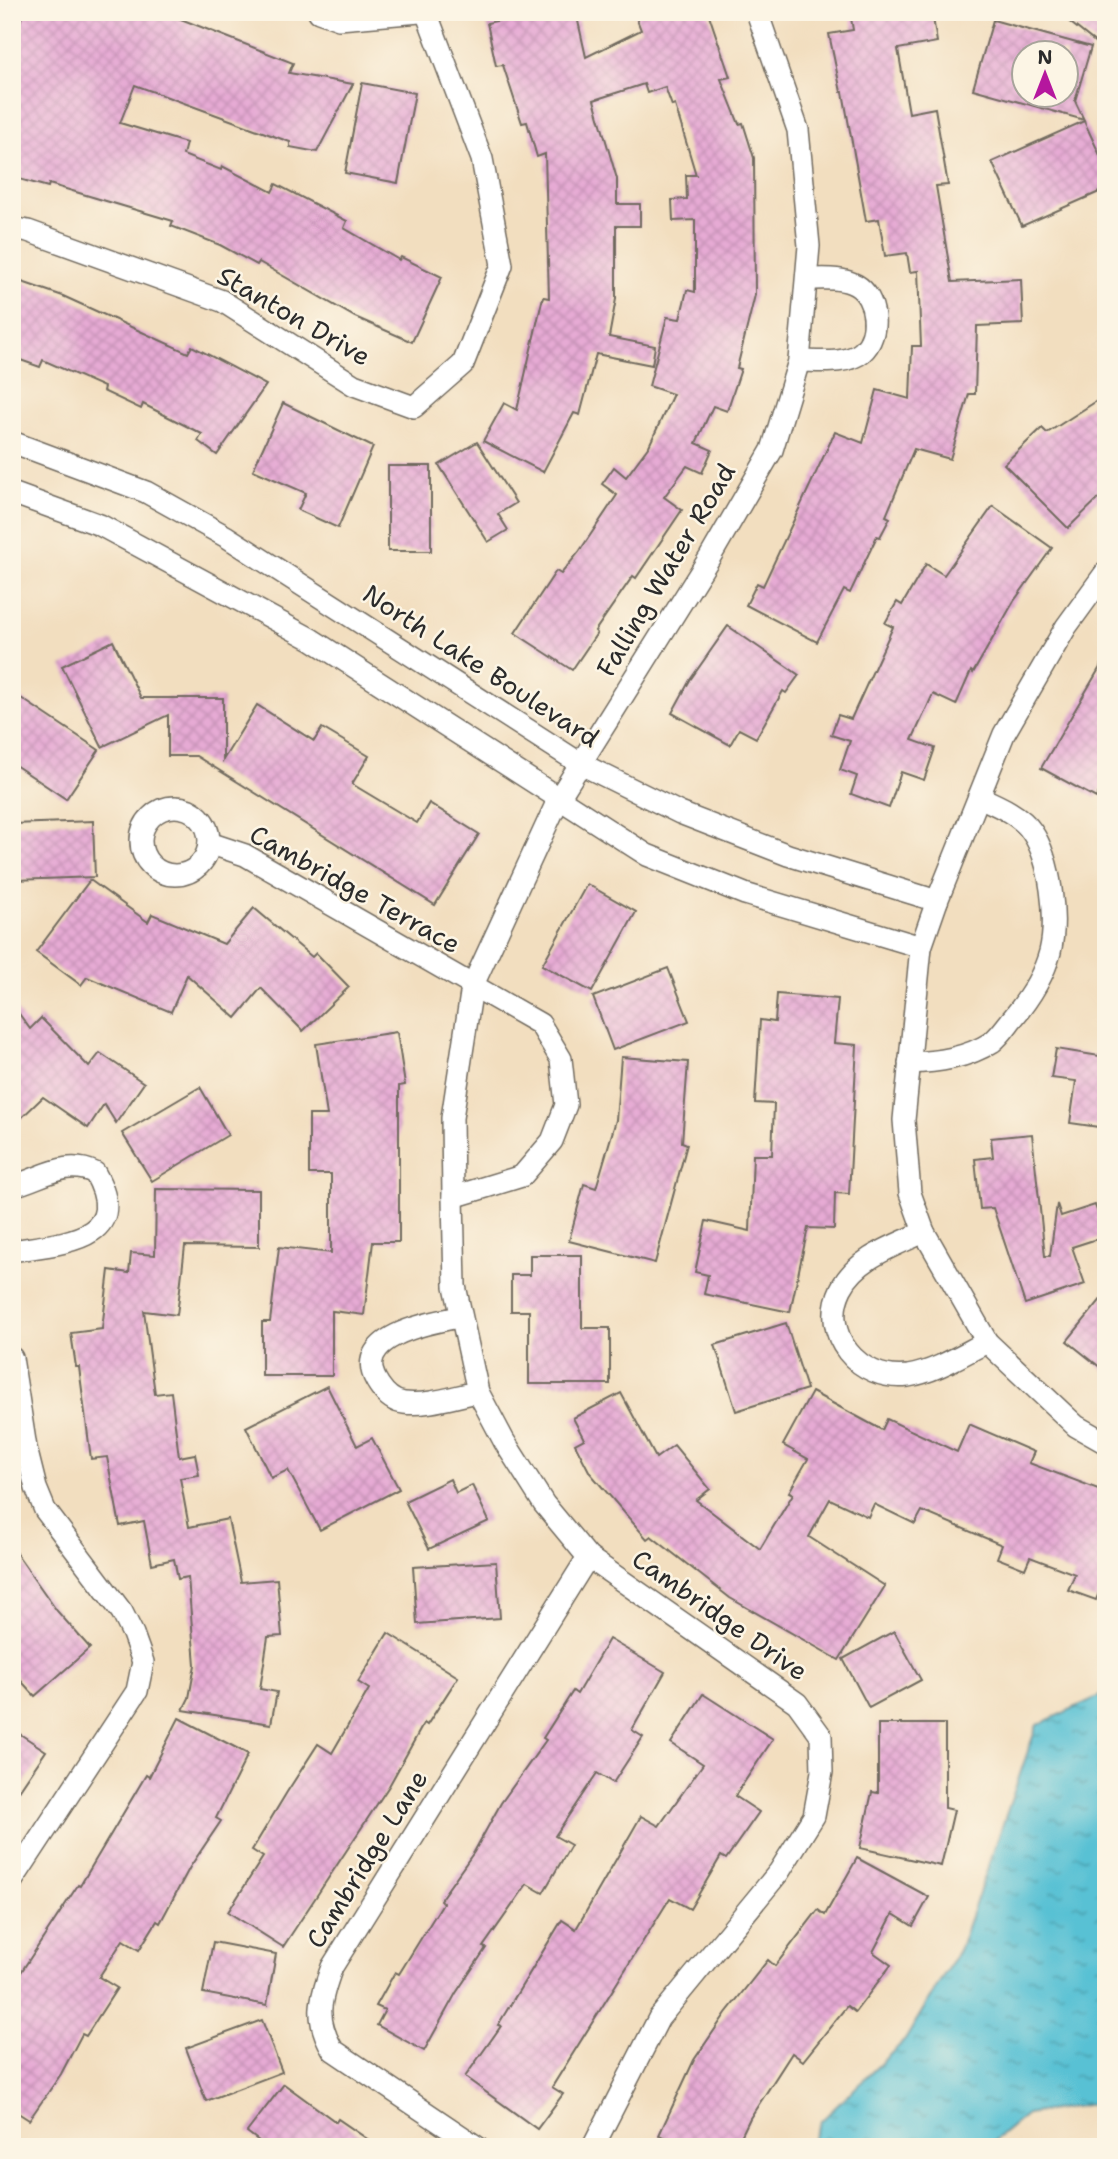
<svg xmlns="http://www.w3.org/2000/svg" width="1118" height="2159" font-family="'Shantell Sans',sans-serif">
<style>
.water{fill:url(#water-ripples);stroke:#427680;stroke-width:2}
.building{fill:url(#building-cross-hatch);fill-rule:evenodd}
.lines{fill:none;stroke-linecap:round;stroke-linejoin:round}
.street-casing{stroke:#716a5f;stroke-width:24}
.street{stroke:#fff;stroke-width:21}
.labels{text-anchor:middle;stroke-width:5;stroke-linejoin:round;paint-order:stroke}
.street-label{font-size:26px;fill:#2b2b2b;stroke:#fcf5e5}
</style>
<defs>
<pattern id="water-ripples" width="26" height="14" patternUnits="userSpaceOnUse" patternTransform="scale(1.75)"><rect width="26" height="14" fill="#58c1d4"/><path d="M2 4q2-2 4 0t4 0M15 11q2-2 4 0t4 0" fill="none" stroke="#499dac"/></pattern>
<pattern id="building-cross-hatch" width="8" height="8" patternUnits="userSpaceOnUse" patternTransform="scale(1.75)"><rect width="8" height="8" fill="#e6aad4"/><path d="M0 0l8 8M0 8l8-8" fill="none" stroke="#c592b6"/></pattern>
</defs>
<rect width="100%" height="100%" fill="#fcf5e5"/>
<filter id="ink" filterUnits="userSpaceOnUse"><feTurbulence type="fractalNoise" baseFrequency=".0143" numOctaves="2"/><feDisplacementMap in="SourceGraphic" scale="14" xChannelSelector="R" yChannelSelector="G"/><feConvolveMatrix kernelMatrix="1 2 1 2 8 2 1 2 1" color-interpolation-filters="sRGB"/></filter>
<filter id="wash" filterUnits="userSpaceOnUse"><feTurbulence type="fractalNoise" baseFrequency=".00686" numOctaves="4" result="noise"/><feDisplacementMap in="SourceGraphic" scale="28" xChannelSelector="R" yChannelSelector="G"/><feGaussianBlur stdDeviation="1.57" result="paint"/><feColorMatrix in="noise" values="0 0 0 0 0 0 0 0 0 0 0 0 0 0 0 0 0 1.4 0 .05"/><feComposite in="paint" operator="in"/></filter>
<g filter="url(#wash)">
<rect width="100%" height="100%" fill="#f2debf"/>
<!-- water -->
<path class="water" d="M 1106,1693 L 1106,2102 L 1027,2114 L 987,2147 L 809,2147 L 821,2121 L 905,2040 L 960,1948 L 1037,1725 Z"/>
<g id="blocks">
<!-- building -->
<g class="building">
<path d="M 23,12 L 163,12 L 293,63 L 289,73 L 353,84 L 317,152 L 290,147 L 290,142 L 135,85 L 120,123 L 186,143 L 183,155 L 221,170 L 222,166 L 272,192 L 276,184 L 347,221 L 344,228 L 399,260 L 401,257 L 442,277 L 412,342 L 355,317 L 259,262 L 257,265 L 220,245 L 171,226 L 173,221 L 49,184 L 48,187 L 12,177 L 12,51 Z"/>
<path d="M 538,12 L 576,12 L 586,57 L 641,30 L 634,12 L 708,12 L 730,77 L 721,79 L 739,124 L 743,123 L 754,158 L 755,295 L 737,368 L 741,369 L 727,411 L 713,406 L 696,443 L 712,450 L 702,473 L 687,466 L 664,497 L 682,510 L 636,578 L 633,576 L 595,631 L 597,633 L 572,670 L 515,633 L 556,571 L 561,574 L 579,552 L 617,495 L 602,484 L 614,467 L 626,477 L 649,446 L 673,394 L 649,386 L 667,317 L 680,319 L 687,290 L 695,292 L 695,220 L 673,221 L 672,200 L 687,199 L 686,175 L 696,175 L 675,105 L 672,106 L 665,87 L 647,93 L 644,84 L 594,100 L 617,179 L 617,204 L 640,204 L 640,226 L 616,226 L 616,299 L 609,337 L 655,346 L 652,365 L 596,354 L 580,415 L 574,413 L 543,472 L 483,441 L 504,403 L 517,410 L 543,297 L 549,298 L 545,154 L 537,157 L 527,122 L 522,123 L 503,65 L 496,66 L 487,23 Z"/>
<path d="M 850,12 L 932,12 L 937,42 L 898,49 L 909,113 L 935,108 L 948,185 L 936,186 L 952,282 L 1021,279 L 1023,324 L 977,326 L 975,394 L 969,394 L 950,459 L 914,449 L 886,516 L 890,518 L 880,537 L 877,536 L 850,593 L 844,590 L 817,642 L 746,605 L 757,583 L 763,586 L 835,432 L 863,443 L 877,390 L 910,399 L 912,346 L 921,346 L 918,271 L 910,272 L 907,253 L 885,256 L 879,219 L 866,221 L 843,92 L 841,92 L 829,34 L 853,30 Z"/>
<path d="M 1057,12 L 1106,12 L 1106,31 L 1096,43 Z"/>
<path d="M 993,20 L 1091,47 L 1075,101 L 1084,120 L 973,89 ZM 1024,52 L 1066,52 L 1066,94 L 1024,94 Z"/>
<path d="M 362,83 L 415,93 L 398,183 L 345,173 Z"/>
<path d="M 1084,121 L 1106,168 L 1106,189 L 1022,226 L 992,162 Z"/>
<path d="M 22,282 L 63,296 L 188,353 L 192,346 L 266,385 L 217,455 L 198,441 L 202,434 L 143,404 L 141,409 L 103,391 L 104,387 L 43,360 L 40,367 L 12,357 L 12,312 Z"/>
<path d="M 1106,395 L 1106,491 L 1068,528 L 1004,464 L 1042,428 L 1047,433 Z"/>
<path d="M 283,403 L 373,447 L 338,528 L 298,510 L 306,493 L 253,470 Z"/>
<path d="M 477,442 L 516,503 L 498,514 L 508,530 L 488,542 L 439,465 Z"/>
<rect x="388" y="466" width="43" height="85"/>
<path d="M 993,506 L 1052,548 L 1014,601 L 973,673 L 971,671 L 956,705 L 933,694 L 912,740 L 935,748 L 924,780 L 901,772 L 889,808 L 851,794 L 857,776 L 840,770 L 850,741 L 831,735 L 838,715 L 851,719 L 893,627 L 885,623 L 897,602 L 902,605 L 926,564 L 944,575 Z"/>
<path d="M 728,626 L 799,675 L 786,693 L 783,691 L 756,738 L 739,729 L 730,745 L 672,713 L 690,680 Z"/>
<path d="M 113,641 L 141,698 L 223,698 L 223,760 L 257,705 L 314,741 L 322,728 L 369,756 L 352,784 L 417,823 L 429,803 L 479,834 L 435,905 L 196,756 L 168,756 L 168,715 L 102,747 L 62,666 Z"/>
<path d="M 1106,657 L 1106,780 L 1096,798 L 1041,768 Z"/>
<path d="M 21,698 L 99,750 L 66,799 L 12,763 L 12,712 Z"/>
<path d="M 93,821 L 95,877 L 15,880 L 13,824 Z"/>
<path d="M 90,880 L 148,922 L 152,914 L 224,944 L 254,908 L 312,957 L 316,953 L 349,987 L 303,1031 L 261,988 L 236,1018 L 187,975 L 171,1012 L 87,977 L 81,985 L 36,952 Z"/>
<path d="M 587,884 L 636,912 L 592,992 L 542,965 Z"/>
<path d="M 668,968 L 689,1021 L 613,1050 L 593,997 Z"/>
<path d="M 777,994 L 838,999 L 834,1043 L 857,1045 L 849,1194 L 835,1193 L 834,1229 L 808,1228 L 790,1312 L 704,1294 L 708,1275 L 695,1272 L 706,1221 L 750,1231 L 753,1155 L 772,1155 L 774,1104 L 755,1103 L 760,1020 L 775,1022 Z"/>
<path d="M 12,1004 L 30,1029 L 41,1018 L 89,1067 L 100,1053 L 144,1083 L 116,1123 L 104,1104 L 88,1128 L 43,1097 L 12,1127 Z"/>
<path d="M 397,1032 L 405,1085 L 399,1086 L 399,1242 L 373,1242 L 364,1315 L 332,1311 L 332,1376 L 262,1376 L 262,1322 L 270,1322 L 279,1247 L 331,1253 L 331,1174 L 309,1174 L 309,1115 L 327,1115 L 316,1044 Z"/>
<path d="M 1056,1049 L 1106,1057 L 1106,1128 L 1070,1123 L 1076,1081 L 1051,1078 Z"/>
<path d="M 621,1057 L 688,1062 L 682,1142 L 687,1144 L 655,1263 L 569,1241 L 584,1184 L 596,1188 L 616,1120 Z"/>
<path d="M 200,1087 L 228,1135 L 152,1181 L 122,1133 Z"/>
<path d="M 1032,1134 L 1045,1256 L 1050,1256 L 1057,1204 L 1061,1216 L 1095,1205 L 1106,1236 L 1072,1247 L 1085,1284 L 1025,1304 L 993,1208 L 980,1209 L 975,1159 L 993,1157 L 991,1138 Z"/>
<path d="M 156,1189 L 259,1190 L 259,1247 L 185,1246 L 177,1315 L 144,1311 L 155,1394 L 171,1392 L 179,1457 L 195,1454 L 199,1475 L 180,1478 L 189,1527 L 228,1519 L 241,1582 L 277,1579 L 282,1636 L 268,1637 L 260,1689 L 277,1692 L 271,1724 L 183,1710 L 189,1698 L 195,1665 L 188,1577 L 178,1579 L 174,1559 L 152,1564 L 144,1521 L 120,1526 L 107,1457 L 91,1459 L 79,1367 L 76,1367 L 71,1333 L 102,1329 L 109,1270 L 129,1273 L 131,1253 L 155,1255 Z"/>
<path d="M 530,1255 L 582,1255 L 582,1328 L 610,1328 L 610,1384 L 529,1384 L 529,1311 L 511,1311 L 511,1275 L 530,1275 Z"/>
<path d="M 1106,1293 L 1106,1372 L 1067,1341 Z"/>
<path d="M 786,1323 L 807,1389 L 736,1411 L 715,1345 Z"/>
<path d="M 327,1386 L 357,1446 L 372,1438 L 399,1489 L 320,1530 L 288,1470 L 271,1478 L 246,1427 Z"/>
<path d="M 812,1392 L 882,1430 L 887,1419 L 957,1452 L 969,1424 L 1034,1452 L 1029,1463 L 1101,1490 L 1099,1496 L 1106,1499 L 1106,1575 L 1096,1600 L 1068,1590 L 1075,1574 L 1030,1557 L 1025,1569 L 997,1558 L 1002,1545 L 922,1511 L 915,1524 L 874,1504 L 868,1517 L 830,1499 L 809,1537 L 885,1586 L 839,1660 L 730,1598 L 651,1536 L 647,1539 L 590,1473 L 575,1444 L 584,1439 L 573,1418 L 621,1393 L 656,1458 L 674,1445 L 710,1489 L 696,1500 L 760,1549 L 793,1494 L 789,1492 L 808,1459 L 783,1445 Z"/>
<path d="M 450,1479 L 456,1493 L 472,1485 L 489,1521 L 429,1549 L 405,1501 Z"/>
<path d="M 12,1547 L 57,1611 L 90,1648 L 35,1696 L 12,1671 Z"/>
<path d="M 496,1562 L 500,1618 L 417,1624 L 413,1567 Z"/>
<path d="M 894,1631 L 921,1680 L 869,1708 L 843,1659 Z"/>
<path d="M 388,1633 L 458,1677 L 427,1725 L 424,1723 L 389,1786 L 283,1947 L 228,1912 L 263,1857 L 252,1850 L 287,1792 L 318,1744 L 332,1753 L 369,1689 L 358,1682 Z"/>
<path d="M 609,1639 L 665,1672 L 632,1730 L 643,1737 L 613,1783 L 597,1773 L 555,1836 L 571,1845 L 543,1893 L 527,1884 L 483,1947 L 486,1948 L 456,1993 L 424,2051 L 377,2025 L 385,2010 L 376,2006 L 395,1972 L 399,1974 L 443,1903 L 440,1900 L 474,1852 L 501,1803 L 546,1740 L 543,1738 L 573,1691 L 577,1694 Z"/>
<path d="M 703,1694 L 773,1739 L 735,1796 L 759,1812 L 726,1859 L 721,1856 L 690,1909 L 670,1898 L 552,2087 L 563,2094 L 537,2129 L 465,2077 L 501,2026 L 498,2025 L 562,1920 L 576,1929 L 641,1816 L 659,1826 L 703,1764 L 671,1743 Z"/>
<path d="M 179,1718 L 248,1754 L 216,1818 L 221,1821 L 190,1867 L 160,1923 L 157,1921 L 139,1950 L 123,1940 L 99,1977 L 117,1988 L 86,2036 L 82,2034 L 61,2074 L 29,2120 L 12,2109 L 12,1986 L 78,1885 L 80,1886 L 146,1775 L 149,1777 Z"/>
<path d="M 878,1724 L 945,1724 L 945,1808 L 954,1810 L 941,1866 L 860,1848 L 872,1792 L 878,1793 Z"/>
<path d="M 20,1734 L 46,1751 L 12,1801 L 12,1747 Z"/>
<path d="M 857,1858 L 929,1897 L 913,1926 L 893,1914 L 873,1952 L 891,1965 L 855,2012 L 847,2006 L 803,2061 L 792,2053 L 750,2118 L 736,2147 L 683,2147 L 659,2135 L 694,2060 L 726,2013 L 768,1960 L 775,1966 L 818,1910 L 825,1915 Z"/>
<path d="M 213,1942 L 276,1954 L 267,2005 L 203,1993 Z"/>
<path d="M 262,2020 L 282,2072 L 206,2101 L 186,2048 Z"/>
<path d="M 284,2084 L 336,2122 L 338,2119 L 379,2147 L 267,2147 L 247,2132 Z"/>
</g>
</g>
</g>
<g filter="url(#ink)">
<use href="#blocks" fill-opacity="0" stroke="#716a5f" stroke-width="2"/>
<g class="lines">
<!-- street casing -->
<g class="street-casing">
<g id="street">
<path d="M 319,12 L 339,19 L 420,12"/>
<path d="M 12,228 L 28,231 L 222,301 L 354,385 L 414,407 L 463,364 L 502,265 L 482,159 L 426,12"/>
<path d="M 799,361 C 818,361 847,365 862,352 C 881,335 877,297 856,285 C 842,277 824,279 808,279"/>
<path d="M 12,442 L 146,492 L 227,537 L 581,764 L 680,813 L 788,855 L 937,901"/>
<path d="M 12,493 L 100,525 L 311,639 L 647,855 L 745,894 L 921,947"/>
<path d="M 1106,572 L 1066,627 L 1004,734 L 937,901 L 921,947 L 904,1120 L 910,1193 L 924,1232 L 987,1342 L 1076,1426 L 1106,1443"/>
<circle cx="175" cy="841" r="34"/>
<path d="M 209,843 L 245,855 L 540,1024 L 561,1059 L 566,1105 L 552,1141 L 522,1176 L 453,1197"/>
<path d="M 909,1063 C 938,1062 967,1058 992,1042 C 1000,1036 1007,1025 1013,1018 C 1028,1000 1044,975 1050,952 C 1058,919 1051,860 1032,832 C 1021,815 997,805 979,797"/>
<path d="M 12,1186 C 42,1179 65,1158 95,1173 C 133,1241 61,1243 12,1251"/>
<path d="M 924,1232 C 896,1245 856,1258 841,1289 C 819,1334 859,1382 908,1376 C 935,1372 963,1354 987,1342"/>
<path d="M 460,1317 C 431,1322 346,1337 379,1385 C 385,1394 394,1402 404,1403 C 428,1406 455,1396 478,1392"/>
<path d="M 12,1358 L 26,1448 L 36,1488 L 45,1510 L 122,1612 L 133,1634 L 143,1662 L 137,1691 L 12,1881"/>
<path d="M 477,2147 L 333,2050 C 314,2019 320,1999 332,1967 L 588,1557"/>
<path d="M 593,2147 L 659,2018 L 779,1872 L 814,1816 L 822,1772 L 821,1736 L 797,1703 L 588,1557 L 544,1504 L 504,1441 L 478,1392 L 455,1286 L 453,1197 L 452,1118 L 472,987 L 559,798 L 710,557 L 772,450 L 799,361 L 809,246 L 798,130 L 757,12"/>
</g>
</g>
<!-- street -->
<use href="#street" class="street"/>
</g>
</g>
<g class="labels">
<!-- street labels -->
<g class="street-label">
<text transform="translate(294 316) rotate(30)" y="9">Stanton Drive</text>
<text transform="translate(666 570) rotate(-59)" y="9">Falling Water Road</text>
<text transform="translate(481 666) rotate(33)" y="9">North Lake Boulevard</text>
<text transform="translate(355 889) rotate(29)" y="9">Cambridge Terrace</text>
<text transform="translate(720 1615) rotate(35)" y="9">Cambridge Drive</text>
<text transform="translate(367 1859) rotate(-58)" y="9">Cambridge Lane</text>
</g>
</g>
<!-- margin -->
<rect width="1118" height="2159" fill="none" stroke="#fcf5e5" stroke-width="42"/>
<!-- north arrow -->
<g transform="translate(1045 74)"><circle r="33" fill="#fcf5e5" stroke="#a8a49b" stroke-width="2"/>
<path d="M0-5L12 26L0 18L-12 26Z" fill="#b5179e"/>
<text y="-10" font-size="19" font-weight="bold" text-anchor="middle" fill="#2b2b2b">N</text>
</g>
</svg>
